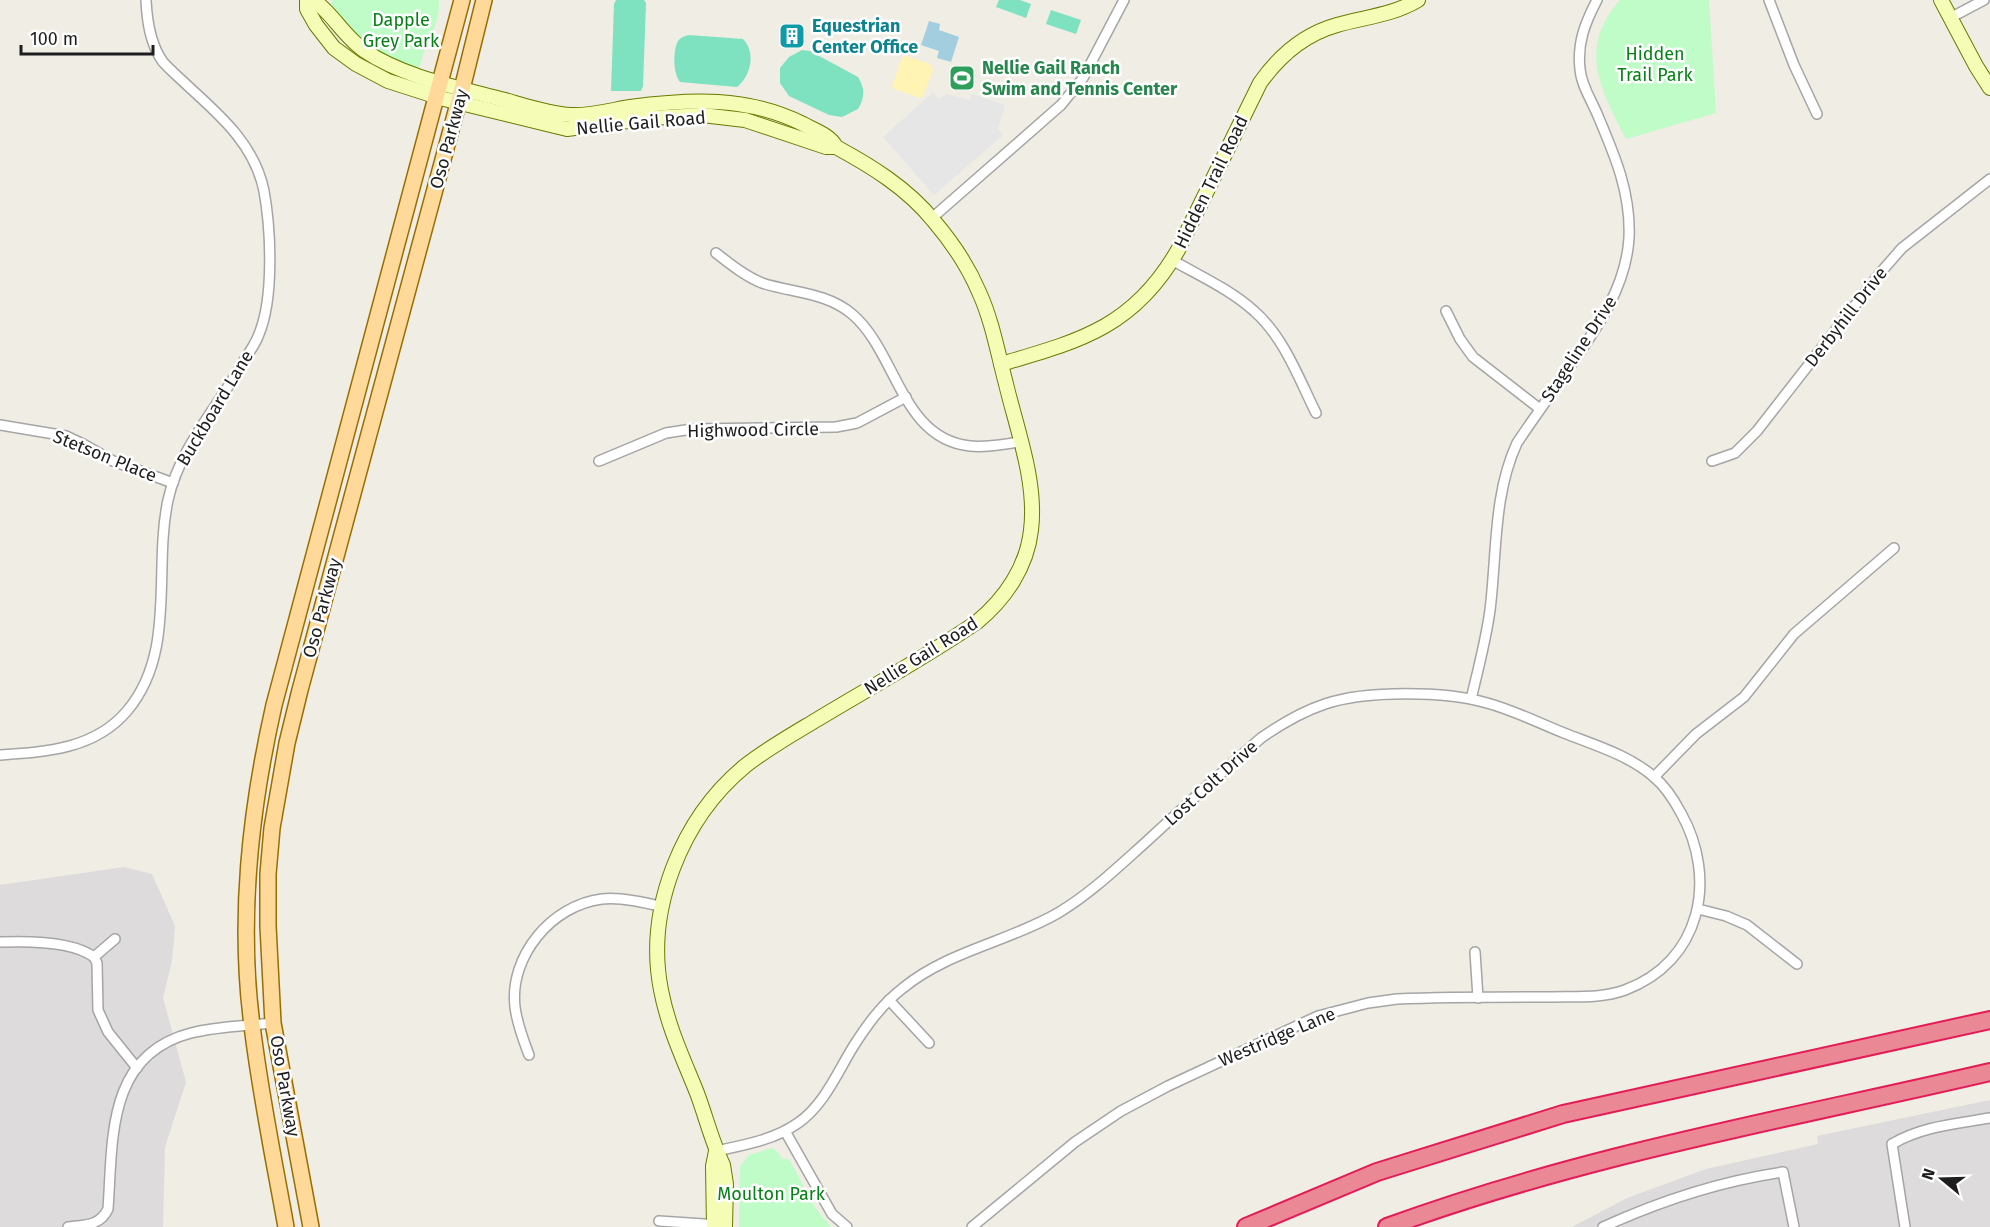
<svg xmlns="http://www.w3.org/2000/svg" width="1990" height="1227" font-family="'Fira Sans',sans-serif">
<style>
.residential{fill:#dddbdb}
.sand{fill:#fff4b3}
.park{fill:#bffcc7}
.pitch{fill:#7ee2c1}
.parking{fill:#e6e6e6}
.water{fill:#a2cedf}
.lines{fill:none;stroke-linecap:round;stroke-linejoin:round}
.street-casing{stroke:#a5a5a5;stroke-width:12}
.secondary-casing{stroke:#677b00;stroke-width:16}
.primary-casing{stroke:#996e00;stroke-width:18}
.highway-casing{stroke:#e31c56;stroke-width:20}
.street{stroke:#fff;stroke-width:9}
.secondary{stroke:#f5fcb6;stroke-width:14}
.primary{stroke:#ffd99a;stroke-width:15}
.highway{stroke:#eb8895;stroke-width:16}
.labels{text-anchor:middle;stroke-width:5;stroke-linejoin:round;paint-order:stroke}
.park-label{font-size:18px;fill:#078217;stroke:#fff}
.culture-label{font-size:18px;font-weight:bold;fill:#0d838f;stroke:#fff;text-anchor:start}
.leisure-label{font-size:18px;font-weight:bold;fill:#27864d;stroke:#fff;text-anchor:start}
.street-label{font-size:18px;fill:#1e1e1e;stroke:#fff}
</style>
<rect width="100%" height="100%" fill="#f0ede4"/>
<!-- residential -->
<g class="residential">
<path d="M 124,867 L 152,874 L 175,926 L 172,961 L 163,998 L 186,1082 L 165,1147 L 163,1227 L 0,1227 L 0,885 Z"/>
<path d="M 1990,1100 L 1990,1227 L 1572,1227 L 1627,1198 L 1706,1169 L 1818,1144 L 1817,1136 Z"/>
</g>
<!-- sand -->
<path class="sand" d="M 906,56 L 930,64 L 933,70 L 923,96 L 920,98 L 894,89 L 892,86 L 902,58 Z"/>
<!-- park -->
<g class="park">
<path d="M 332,0 L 439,0 C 440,19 432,35 424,52 C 421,58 422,64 418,69 C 384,61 348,34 331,3 Z"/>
<path d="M 1620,0 L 1709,0 L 1716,113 L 1626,139 C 1601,89 1577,49 1620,0 Z"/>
<path d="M 772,1148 L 778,1152 L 782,1159 L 789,1159 L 814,1206 L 831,1227 L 739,1227 L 740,1166 L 749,1155 Z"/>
</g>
<!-- pitch -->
<g class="pitch">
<path d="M 616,0 L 644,0 L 646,3 L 643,86 L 641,91 L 611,91 L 614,4 Z"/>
<path d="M 999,0 L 1020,0 L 1031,4 L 1026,18 L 996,7 Z"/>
<path d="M 1051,10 L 1081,20 L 1076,34 L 1046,24 Z"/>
<path d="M 689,35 L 743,39 C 756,52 751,76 737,87 L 680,82 C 673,73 673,53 677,43 C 679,38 684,36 689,35 Z"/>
<path d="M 802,50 L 810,51 L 858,77 C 865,88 865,97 858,109 L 842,117 L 829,115 L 789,96 L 780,83 L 780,68 L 789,57 Z"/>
</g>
<!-- parking -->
<path class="parking" d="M 933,92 L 938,99 L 947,94 L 970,100 L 972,94 L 1005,105 L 998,129 L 1003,135 L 934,195 L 883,137 Z"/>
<!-- water -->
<path class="water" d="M 929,21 L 940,24 L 939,30 L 959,37 L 951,62 L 937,58 L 939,51 L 921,45 Z"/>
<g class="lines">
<!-- street casing -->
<g class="street-casing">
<g id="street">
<path d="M 1769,0 L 1794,65 L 1817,114"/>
<path d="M 1950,18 L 1984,0"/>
<path d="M 932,218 L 1061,105 L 1083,78 L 1124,0"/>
<path d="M 716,253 C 730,264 745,276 762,283 C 792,293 826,292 852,314 C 897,352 901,439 970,446 C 986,448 1004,444 1020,442"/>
<path d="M 1172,260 C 1200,276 1231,290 1254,311 C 1284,337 1299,379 1316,413"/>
<path d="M 1446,311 L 1460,339 L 1473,357 L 1540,409"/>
<path d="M 0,425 L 66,436 L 83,444 L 113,461 L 173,483"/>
<path d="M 599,461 L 666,433 L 692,429 L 836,427 L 857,423 L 906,397"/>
<path d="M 1712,461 L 1735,453 L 1757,431 L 1881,272 L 1902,248 L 1990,179"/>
<path d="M 1471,699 C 1478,670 1486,640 1490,610 C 1497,554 1493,495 1517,443 C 1533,419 1550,396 1566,372 C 1595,331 1626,289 1629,238 C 1631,193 1615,156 1598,116 C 1592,101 1581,85 1580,69 C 1577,43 1585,23 1597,0"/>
<path d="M 0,755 C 46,752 95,749 127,711 C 177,652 153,570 168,500 C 180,446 219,406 245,359 C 250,351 256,343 259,334 C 274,298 271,230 264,191 C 255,146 222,117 190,88 C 181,79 171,71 163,62 C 150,44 147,21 146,0"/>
<path d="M 1654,777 L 1696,734 L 1744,697 L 1794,634 L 1894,548"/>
<path d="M 1698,909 L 1726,916 L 1747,925 L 1797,964"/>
<path d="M 115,939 L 94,957 L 97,963 L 98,1010 L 108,1032 L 137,1068"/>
<path d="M 0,942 C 26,941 73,941 94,957"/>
<path d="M 1475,952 L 1478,998"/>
<path d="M 889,1000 L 929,1043"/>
<path d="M 529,1055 C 523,1039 517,1024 515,1007 C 509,956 552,905 602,899 C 621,897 643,902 662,907"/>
<path d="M 785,1131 L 832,1214 L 847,1227"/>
<path d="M 716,1151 C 744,1145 774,1140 798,1123 C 824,1105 837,1073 853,1047 C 867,1025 882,1004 903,988 C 948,951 1008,942 1058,913 C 1090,894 1118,867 1146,842 C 1184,807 1222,772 1261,738 C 1281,724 1301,712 1325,704 C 1366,690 1446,691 1487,703 C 1513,710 1539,723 1564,733 C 1594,745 1629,755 1654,777 C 1665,786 1674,800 1681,813 C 1718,879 1701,962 1625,990 C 1600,999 1574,996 1548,997 C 1498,997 1448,997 1397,999 L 1368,1003 L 1318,1016 L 1168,1086 L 1121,1111 L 1075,1142 L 972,1227"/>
<path d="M 659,1221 L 719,1225"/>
<path d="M 68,1227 C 85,1225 100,1226 108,1209 C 113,1140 106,1055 191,1033 C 218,1026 246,1026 273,1023"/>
<path d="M 1603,1227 C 1660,1201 1721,1181 1783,1172 L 1794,1227"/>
<path d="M 1905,1227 L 1892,1144 C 1923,1126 1956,1124 1990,1118"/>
</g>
</g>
<!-- secondary casing -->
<g class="secondary-casing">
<g id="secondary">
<path d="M 307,0 L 307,9 L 316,25 L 334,48 L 356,64 L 388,81 L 444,99 L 567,129 L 651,118 L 702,115 L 745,120 L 826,147 L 836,147"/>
<path d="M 313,0 C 331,11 344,37 365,51 C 403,77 460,88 505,100 C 526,106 550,114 571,115 C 590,116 612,110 630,107 C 690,99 747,96 803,124 C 814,130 830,135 836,147 C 871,166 907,188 933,220 C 951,241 968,266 979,292 C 992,320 998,354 1006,384 C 1017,430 1037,482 1031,530 C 1027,567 1005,599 977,622 C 926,657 871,687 818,719 C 793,734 768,748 745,766 C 682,818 645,909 661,990 C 668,1027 683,1058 697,1093 C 706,1117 712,1142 723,1165 L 726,1184 L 725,1227"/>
<path d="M 1941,0 L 1976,66 L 1990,88"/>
<path d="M 1001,364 C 1080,341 1134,327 1178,250 L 1260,83 C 1279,56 1305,34 1337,25 C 1365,17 1393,15 1418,0"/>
<path d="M 714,1227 L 713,1166 L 716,1151"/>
</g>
</g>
<!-- primary casing -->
<g class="primary-casing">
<g id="primary">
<path d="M 286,1227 C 274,1160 260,1093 252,1025 C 238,918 250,811 274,705 L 462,0"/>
<path d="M 311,1227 L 273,1023 L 268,926 L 268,874 L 272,828 L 287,743 L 300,690 L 462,89 L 484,0"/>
</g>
</g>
<!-- highway casing -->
<g class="highway-casing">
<g id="highway">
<path d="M 1246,1227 L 1377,1172 L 1563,1114 L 1990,1020"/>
<path d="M 1387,1227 C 1583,1155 1788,1119 1990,1072"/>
</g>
</g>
<!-- street -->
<use href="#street" class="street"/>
<!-- secondary -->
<use href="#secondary" class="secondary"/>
<!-- primary -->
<use href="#primary" class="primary"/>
<!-- highway -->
<use href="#highway" class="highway"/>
</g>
<!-- icons -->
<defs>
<g id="building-square" transform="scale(1.35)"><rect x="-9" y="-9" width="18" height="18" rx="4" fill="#0f9aa8" stroke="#fff"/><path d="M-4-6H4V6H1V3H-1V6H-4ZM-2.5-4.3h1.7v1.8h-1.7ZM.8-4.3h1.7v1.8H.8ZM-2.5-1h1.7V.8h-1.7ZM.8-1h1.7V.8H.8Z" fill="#fff"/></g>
<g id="stadium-square" transform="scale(1.35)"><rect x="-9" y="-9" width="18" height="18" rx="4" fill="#2e9e5b" stroke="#fff"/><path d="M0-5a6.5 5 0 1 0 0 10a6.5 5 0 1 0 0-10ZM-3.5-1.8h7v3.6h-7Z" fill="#fff"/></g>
</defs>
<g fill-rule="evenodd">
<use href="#building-square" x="792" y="36"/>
<use href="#stadium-square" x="962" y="78"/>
</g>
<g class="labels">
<!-- park labels -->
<g class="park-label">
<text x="401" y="26">Dapple<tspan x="401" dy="21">Grey Park</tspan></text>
<text x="1655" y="60">Hidden<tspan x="1655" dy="21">Trail Park</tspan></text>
<text x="771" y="1200">Moulton Park</text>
</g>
<!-- culture labels -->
<g class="culture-label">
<text x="812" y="32">Equestrian<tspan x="812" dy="21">Center Office</tspan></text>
</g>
<!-- leisure labels -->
<g class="leisure-label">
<text x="982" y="74">Nellie Gail Ranch<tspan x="982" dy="21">Swim and Tennis Center</tspan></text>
</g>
<!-- street labels -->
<g class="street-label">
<text transform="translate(641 123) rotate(-5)" y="6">Nellie Gail Road</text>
<text transform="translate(449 139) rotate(-75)" y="6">Oso Parkway</text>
<text transform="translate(1211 182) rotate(-64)" y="6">Hidden Trail Road</text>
<text transform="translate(1846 317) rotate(-52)" y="6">Derbyhill Drive</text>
<text transform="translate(1579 349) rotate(-57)" y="6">Stageline Drive</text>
<text transform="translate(215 408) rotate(-59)" y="6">Buckboard Lane</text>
<text transform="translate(753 430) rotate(-1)" y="6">Highwood Circle</text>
<text transform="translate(105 456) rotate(22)" y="6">Stetson Place</text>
<text transform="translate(322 608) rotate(-75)" y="6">Oso Parkway</text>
<text transform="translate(921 656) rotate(-32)" y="6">Nellie Gail Road</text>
<text transform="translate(1211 783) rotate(-42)" y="6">Lost Colt Drive</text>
<text transform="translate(1277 1037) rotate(-23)" y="6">Westridge Lane</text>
<text transform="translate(285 1086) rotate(80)" y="6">Oso Parkway</text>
</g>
</g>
<!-- north arrow -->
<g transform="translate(1942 1179) rotate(289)" stroke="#ffffff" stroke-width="4.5" paint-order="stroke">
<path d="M0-4.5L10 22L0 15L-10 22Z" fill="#1e1e1e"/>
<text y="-9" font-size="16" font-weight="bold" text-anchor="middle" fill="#1e1e1e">N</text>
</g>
<!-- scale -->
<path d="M21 45v9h132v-9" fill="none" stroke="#1e1e1e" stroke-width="3"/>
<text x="30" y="45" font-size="18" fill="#1e1e1e" stroke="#ffffff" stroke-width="4.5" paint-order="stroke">100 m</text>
</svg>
